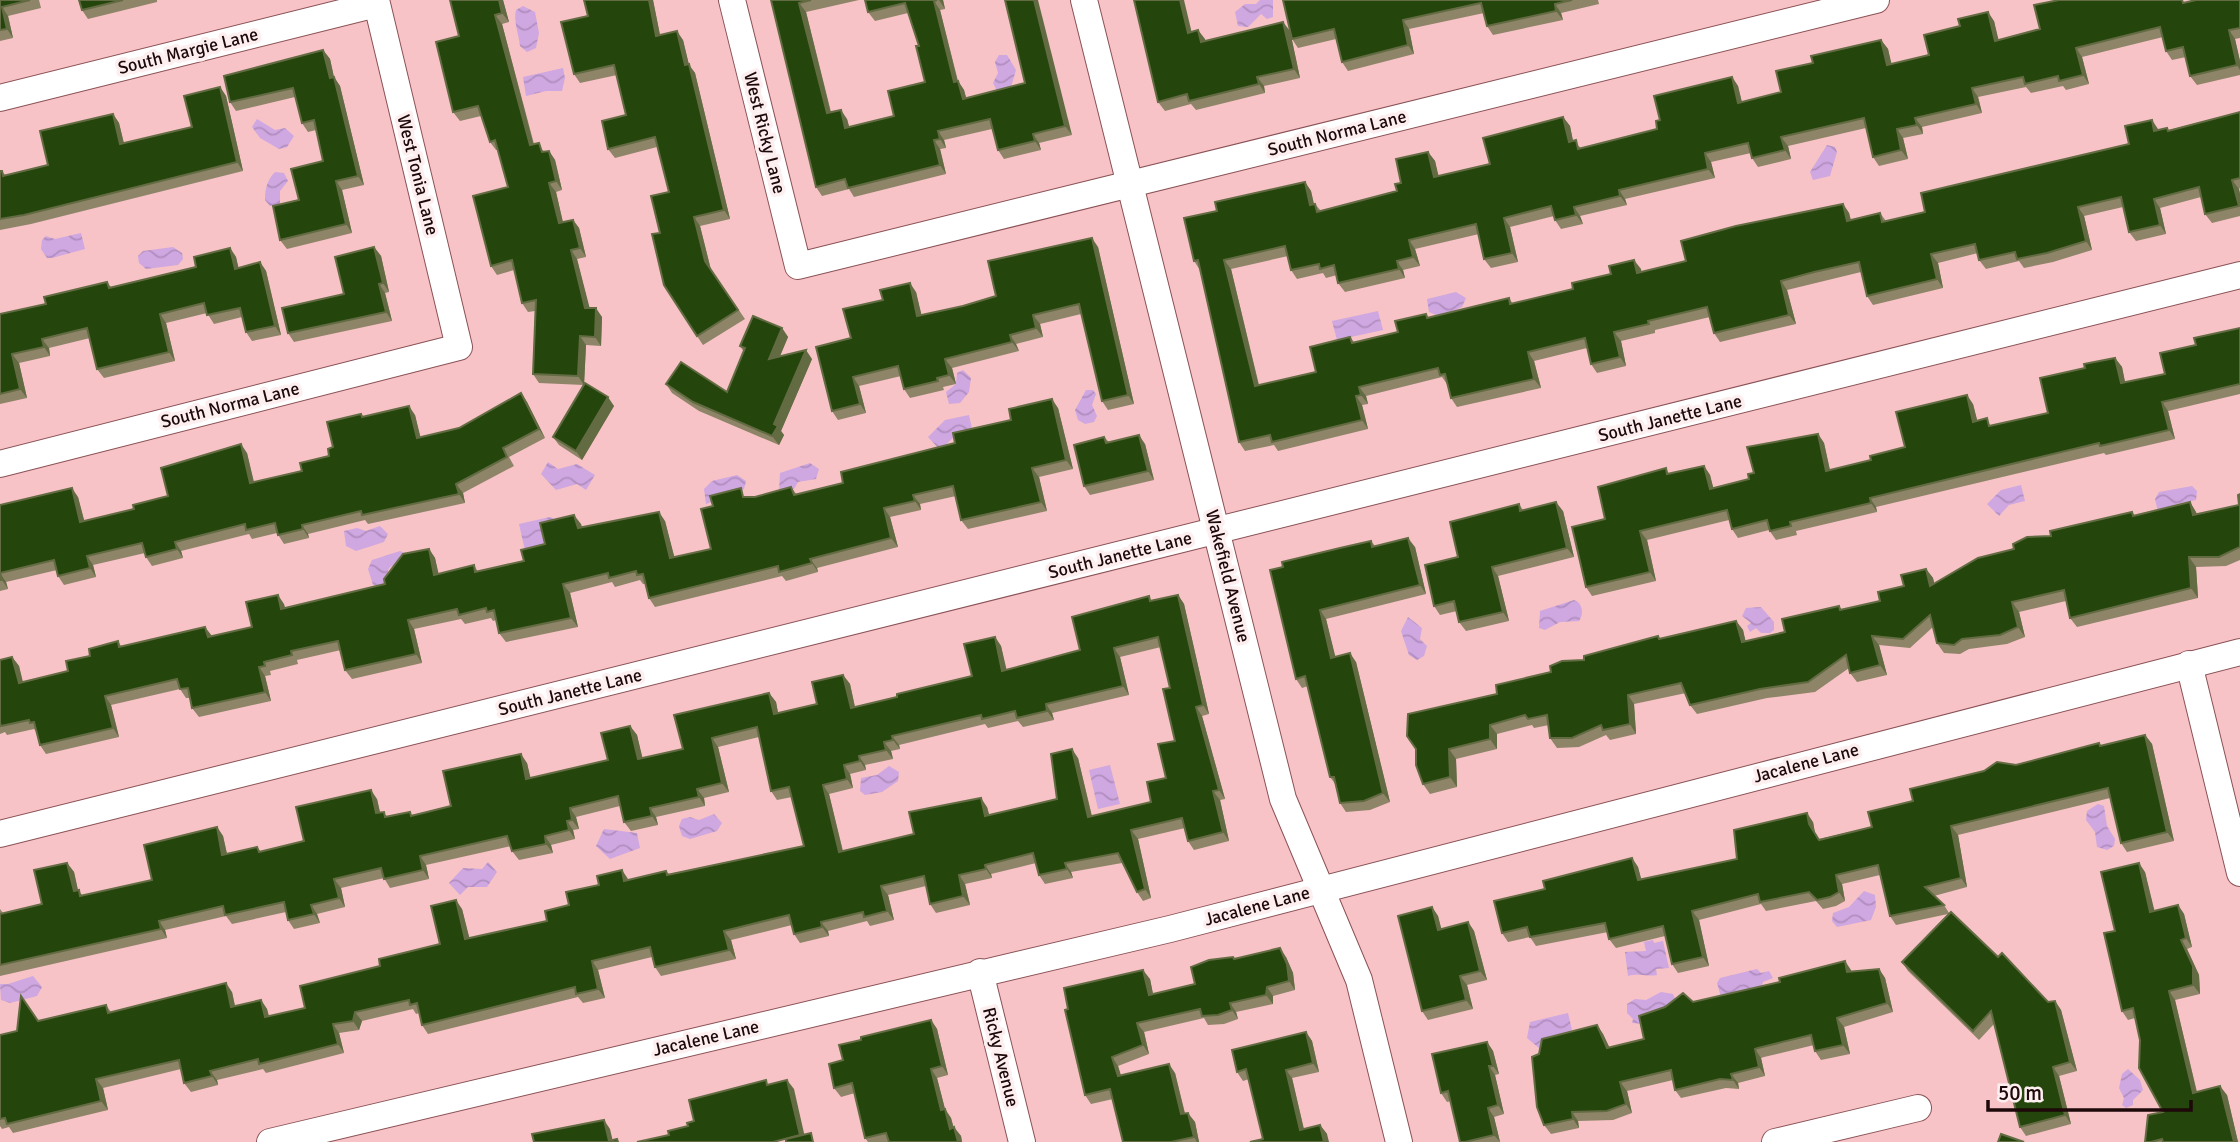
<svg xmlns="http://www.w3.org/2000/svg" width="2240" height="1142" font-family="Signika,sans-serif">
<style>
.water{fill:url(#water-waves)}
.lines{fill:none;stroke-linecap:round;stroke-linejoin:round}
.minor-casing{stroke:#8a5256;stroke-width:28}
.minor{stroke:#fff;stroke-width:26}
.wall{fill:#8e8468;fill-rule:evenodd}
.shaded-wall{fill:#636b43}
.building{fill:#24450b;stroke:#636b43;stroke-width:2;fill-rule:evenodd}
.labels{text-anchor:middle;stroke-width:7;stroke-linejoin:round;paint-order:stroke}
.street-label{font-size:18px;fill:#1d080a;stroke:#fdeff0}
</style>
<defs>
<pattern id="water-waves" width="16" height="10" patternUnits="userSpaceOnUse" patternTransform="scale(1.75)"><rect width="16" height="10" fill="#cfa7e1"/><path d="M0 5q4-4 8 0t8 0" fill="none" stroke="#b18ec0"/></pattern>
</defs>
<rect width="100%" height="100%" fill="#f7c3c6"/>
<!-- water -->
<g class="water">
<path d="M 1260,0 L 1273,0 L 1273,17 L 1267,19 L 1261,14 L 1248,27 L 1238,26 L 1235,12 L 1245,4 L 1256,4 Z"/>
<path d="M 523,6 L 535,12 L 539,33 L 536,48 L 527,52 L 520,46 C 519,35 513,20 516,10 Z"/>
<path d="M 999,55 L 1007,55 L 1016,70 L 1011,87 L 997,91 L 993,83 L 998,73 L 995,62 Z"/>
<path d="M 563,68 L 565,78 L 562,91 L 546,91 L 526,96 L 523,77 Z"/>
<path d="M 257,119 L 275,130 L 285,128 L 294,136 L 287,147 L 279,149 L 260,138 L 252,127 Z"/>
<path d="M 1827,145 L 1835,147 L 1837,152 L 1830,176 L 1813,180 L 1810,172 Z"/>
<path d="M 275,172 L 284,173 L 288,181 L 280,191 L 280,204 L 270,206 L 265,200 C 265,189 267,180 275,172 Z"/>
<path d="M 81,233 L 85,249 L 52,258 L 47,258 L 41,249 L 42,240 L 46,236 L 55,239 Z"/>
<path d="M 173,247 L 182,253 L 183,259 L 178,265 L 146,269 L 139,263 L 138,256 L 143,251 Z"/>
<path d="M 1456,292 L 1466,298 L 1462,307 L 1441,317 L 1429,312 L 1427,299 Z"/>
<path d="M 1378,311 L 1383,330 L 1337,340 L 1332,321 Z"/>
<path d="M 963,370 L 971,378 L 969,392 L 960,403 L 949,404 L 946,392 L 956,384 L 957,373 Z"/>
<path d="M 1086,390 L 1093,390 L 1096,394 L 1092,405 L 1097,416 L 1094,422 L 1085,424 L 1078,420 L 1075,410 Z"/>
<path d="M 969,415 L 973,433 L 954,437 L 940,450 L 928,437 L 945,420 Z"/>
<path d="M 548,462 L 558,469 L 577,464 L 595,475 L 586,490 L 577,484 L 556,490 L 541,474 Z"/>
<path d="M 810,463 L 819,469 L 816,479 L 798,482 L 794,489 L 779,492 L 780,473 Z"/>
<path d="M 737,475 L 746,481 L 744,489 L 706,504 L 704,489 L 712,481 Z"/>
<path d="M 2021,485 L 2025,501 L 2009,505 L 1999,516 L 1987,504 L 2001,490 Z"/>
<path d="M 2192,486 L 2197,491 L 2196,500 L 2177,504 L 2158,512 L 2155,499 L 2159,492 Z"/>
<path d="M 550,517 L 553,518 L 551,527 L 542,533 L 545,550 L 526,555 L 519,524 Z"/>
<path d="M 380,526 L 388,534 L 384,542 L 356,551 L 346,546 L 344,531 L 357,528 L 366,531 Z"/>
<path d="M 400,551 L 409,555 L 389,568 L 383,586 L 373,585 L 368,569 L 372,560 Z"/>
<path d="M 1574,600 C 1583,603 1584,614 1579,621 L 1560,622 L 1545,630 L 1539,628 L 1540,611 Z"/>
<path d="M 1761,607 L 1774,622 L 1774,630 L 1770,633 L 1761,633 L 1756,628 L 1750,632 L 1747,626 L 1751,623 L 1742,616 L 1746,608 Z"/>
<path d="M 1408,617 L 1422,628 L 1420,639 L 1427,646 L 1424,656 L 1417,660 L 1409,655 L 1401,631 Z"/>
<path d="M 1110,765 L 1120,804 L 1098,809 L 1089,770 Z"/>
<path d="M 889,766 L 899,772 L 898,781 L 882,792 L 865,795 L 860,791 L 861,778 L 877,775 Z"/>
<path d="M 2098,804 L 2104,806 L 2107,826 L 2115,839 L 2114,846 L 2107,850 L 2097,847 L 2095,832 L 2086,820 L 2087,811 Z"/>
<path d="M 714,814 L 722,823 L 717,831 L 690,839 L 682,836 L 679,826 L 682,819 L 690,817 L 699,820 Z"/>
<path d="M 604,829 L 637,833 L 640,848 L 610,859 L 596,846 Z"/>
<path d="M 488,862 L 497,872 L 487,887 L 468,887 L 460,895 L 449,883 L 463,868 L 482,869 Z"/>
<path d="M 1864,891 L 1875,895 L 1876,907 L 1871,920 L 1837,927 L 1832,921 L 1833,913 L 1849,907 Z"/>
<path d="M 1653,940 L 1654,943 L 1663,941 L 1669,968 L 1656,969 L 1657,975 C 1647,977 1640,973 1628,976 L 1625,952 L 1646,951 L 1644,942 Z"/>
<path d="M 1757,969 L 1761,973 L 1769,971 L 1773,978 L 1763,982 L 1761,989 L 1721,997 L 1717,983 L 1720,978 Z"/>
<path d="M 33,976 L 42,987 L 37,996 L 10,1003 L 1,1000 L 0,984 L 8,984 Z"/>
<path d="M 1661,992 L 1673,994 L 1676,1001 L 1644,1024 L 1632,1023 L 1633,1019 L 1627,1013 L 1627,1004 L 1635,999 L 1646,1000 Z"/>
<path d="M 1568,1013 L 1572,1030 L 1548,1040 L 1546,1047 L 1539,1048 L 1527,1038 L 1530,1022 Z"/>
<path d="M 2128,1069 L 2140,1080 L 2143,1090 L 2133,1100 L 2133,1105 L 2126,1108 L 2122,1105 L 2124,1098 L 2119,1088 L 2122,1074 Z"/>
</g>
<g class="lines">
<!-- minor casing -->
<g class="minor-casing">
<g id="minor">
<path d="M 732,0 L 798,266 L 1876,0"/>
<path d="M 1084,0 L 1283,799 L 1359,980 L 1399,1142"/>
<path d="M 0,98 L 377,4 L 459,347 L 0,464"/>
<path d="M 2189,664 L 2240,873"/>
<path d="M 0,834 L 2240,275"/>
<path d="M 980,972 L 1022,1142"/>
<path d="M 270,1142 L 1170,929 L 2240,652"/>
<path d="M 1775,1142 L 1918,1108"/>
</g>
</g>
<!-- minor -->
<use href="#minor" class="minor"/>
</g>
<!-- wall -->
<g class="wall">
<path d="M 0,0 L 39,0 L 41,8 L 8,16 L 13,38 L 0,41 Z"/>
<path d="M 79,0 L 157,0 L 157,2 L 88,19 L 82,10 Z"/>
<path d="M 450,0 L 503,0 L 509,22 L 502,24 L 534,144 L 545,152 L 549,151 L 555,160 L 562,190 L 556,192 L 563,222 L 573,220 L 579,228 L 586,257 L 577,259 L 589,308 L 602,317 L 601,346 L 586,345 L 584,385 L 614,406 L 582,460 L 559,445 L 553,437 L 584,385 L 539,383 L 533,374 L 535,311 L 528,312 L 522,303 L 514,270 L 497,275 L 491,266 L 508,187 L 498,150 L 496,150 L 490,142 L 481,116 L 460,121 L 453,112 L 459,36 Z"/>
<path d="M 584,0 L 653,0 L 660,35 L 683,40 L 689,65 L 695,73 L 730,219 L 700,226 L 711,270 L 745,319 L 703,345 L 697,336 L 660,233 L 669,192 L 657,147 L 615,158 L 608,149 L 626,115 L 617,75 L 580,83 L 574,74 L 588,16 Z"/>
<path d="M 771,0 L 859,0 L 806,12 L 831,112 L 847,119 L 849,127 L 894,116 L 925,82 L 919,46 L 908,13 L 875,21 L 868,12 L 865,0 L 943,0 L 945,9 L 940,10 L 958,81 L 964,90 L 966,98 L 1025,83 L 1005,0 L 1072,135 L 1039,143 L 1041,150 L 1004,159 L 998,150 L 992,129 L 944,140 L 946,148 L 940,149 L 946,174 L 854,197 L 849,189 L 822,196 L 816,187 Z"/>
<path d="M 1283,0 L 1598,0 L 1599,4 L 1561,13 L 1563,20 L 1493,35 L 1487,26 L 1484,13 L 1409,29 L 1414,54 L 1348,71 L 1342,62 L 1336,39 L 1298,48 L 1292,39 Z"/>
<path d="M 2240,0 L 2240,38 L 2235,39 L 2240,61 L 2240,75 L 2197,85 L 2190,76 L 2186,57 L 2172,60 L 2166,51 L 2163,37 L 2082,57 L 2089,84 L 2066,90 L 2063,86 L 2031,93 L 2026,87 L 1978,97 L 1982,113 L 1922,127 L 1923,134 L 1903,138 L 1908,159 L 1879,166 L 1873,157 L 1866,128 L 1788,146 L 1791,159 L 1758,167 L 1752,158 L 1751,153 L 1711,162 L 1715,178 L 1625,199 L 1627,205 L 1580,216 L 1583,224 L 1561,229 L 1555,220 L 1554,216 L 1510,227 L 1518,262 L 1491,268 L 1484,259 L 1479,234 L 1415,249 L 1420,266 L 1403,270 L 1405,278 L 1345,292 L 1338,283 L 1337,275 L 1326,278 L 1323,273 L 1297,279 L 1291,270 L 1288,256 L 1231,269 L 1259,385 L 1316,372 L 1350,337 L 1354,342 L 1398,332 L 1426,314 L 1429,318 L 1509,298 L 1513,304 L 1573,289 L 1641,269 L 1641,272 L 1686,261 L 1843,204 L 1849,213 L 1851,220 L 1880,213 L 1886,221 L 1925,212 L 2129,144 L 2158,129 L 2158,130 L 2169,130 L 2240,112 L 2240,188 L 2239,189 L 2240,194 L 2240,216 L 2212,223 L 2205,214 L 2201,197 L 2160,208 L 2166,234 L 2136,241 L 2129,232 L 2123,207 L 2084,216 L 2092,250 L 2053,262 L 2024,268 L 2019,261 L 1986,269 L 1979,260 L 1978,253 L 1938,263 L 1943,288 L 1873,305 L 1867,296 L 1861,272 L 1787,290 L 1796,324 L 1720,342 L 1714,333 L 1710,317 L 1655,330 L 1655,333 L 1621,341 L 1626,366 L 1597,373 L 1591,364 L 1587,348 L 1534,361 L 1541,388 L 1457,407 L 1451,398 L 1448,384 L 1447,384 L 1442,377 L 1366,396 L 1368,404 L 1362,405 L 1368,429 L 1278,451 L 1274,445 L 1245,451 L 1239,442 L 1200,270 L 1194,261 L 1217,211 L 1305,182 L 1311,191 L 1314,204 L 1315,204 L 1321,211 L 1397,191 L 1401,183 L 1428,152 L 1435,161 L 1438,176 L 1490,164 L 1563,117 L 1570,126 L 1573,141 L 1581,148 L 1657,129 L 1660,120 L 1732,77 L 1738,86 L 1742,102 L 1781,92 L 1813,63 L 1881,40 L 1888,49 L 1891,64 L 1929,55 L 1994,21 L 1998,40 L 2187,2 Z"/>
<path d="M 1198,30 L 1205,41 L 1290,31 L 1300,78 L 1264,86 L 1265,93 L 1196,110 L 1191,104 L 1165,111 L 1158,102 L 1192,32 Z"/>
<path d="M 323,50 L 330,59 L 334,77 L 340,86 L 364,185 L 342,190 L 352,233 L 287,249 L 280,240 L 299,200 L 323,161 L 316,130 L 308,132 L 302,123 L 295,97 L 236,111 L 230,102 Z"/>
<path d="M 220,87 L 226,96 L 243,171 L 31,224 L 0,230 L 0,171 L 2,171 L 5,175 L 48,165 L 113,114 L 119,123 L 124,143 L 192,127 Z"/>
<path d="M 374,247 L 381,256 L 389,292 L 385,293 L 392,321 L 294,342 L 288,333 L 344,294 Z"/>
<path d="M 1098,247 L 1134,404 L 1108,410 L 1102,401 L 1081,314 L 1040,324 L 1043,337 L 1016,344 L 1019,351 L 952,368 L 956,384 L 943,387 L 944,390 L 910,398 L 904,389 L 901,376 L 859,386 L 866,413 L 838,420 L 832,411 L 851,338 L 916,292 L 921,315 L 963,306 L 996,296 Z"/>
<path d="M 230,248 L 236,257 L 238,268 L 260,262 L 266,271 L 281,335 L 252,341 L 246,332 L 242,317 L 214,324 L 207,313 L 166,323 L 175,361 L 104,378 L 97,369 L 90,338 L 49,348 L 50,356 L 19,363 L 27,398 L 0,404 L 0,314 L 46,304 L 107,282 L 111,287 L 196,267 Z"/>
<path d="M 782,328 L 788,337 L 780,356 L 812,359 L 781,431 L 784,435 L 779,445 L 699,411 L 672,393 L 666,384 L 727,392 L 744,352 L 740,346 Z"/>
<path d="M 2240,328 L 2240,394 L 2168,411 L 2175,439 L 2106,455 L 2104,453 L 1876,507 L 1877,512 L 1796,531 L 1797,535 L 1776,540 L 1769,530 L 1738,538 L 1732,529 L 1729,520 L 1647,540 L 1656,581 L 1592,596 L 1586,587 L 1605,519 L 1666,468 L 1669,474 L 1704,466 L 1710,475 L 1713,488 L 1749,479 L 1754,473 L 1818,434 L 1824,443 L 1830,470 L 1871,460 L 1905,447 L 1973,404 L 1977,421 L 1992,426 L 2048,413 L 2085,368 L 2115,358 L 2122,367 L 2125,382 L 2165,374 L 2196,345 Z"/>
<path d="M 521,393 L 527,402 L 545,438 L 509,457 L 514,466 L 463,493 L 465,503 L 368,524 L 365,520 L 308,534 L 309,538 L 284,544 L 277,533 L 252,539 L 249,534 L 181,551 L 183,558 L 152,566 L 146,557 L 145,553 L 93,565 L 96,577 L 64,585 L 58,576 L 57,570 L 6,582 L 8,589 L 0,591 L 0,505 L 78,497 L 84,521 L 134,509 L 168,496 L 247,453 L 254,482 L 302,471 L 329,456 L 333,447 L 361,414 L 363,417 L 415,415 L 420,437 L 459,428 Z"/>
<path d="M 1058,408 L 1073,469 L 1039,477 L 1047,511 L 968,529 L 961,520 L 956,496 L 920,504 L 921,510 L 890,517 L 898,547 L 817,568 L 818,572 L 786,581 L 782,576 L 655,607 L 649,598 L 645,584 L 643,584 L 640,580 L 615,587 L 612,582 L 570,593 L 578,627 L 506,642 L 499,633 L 496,620 L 493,621 L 491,618 L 465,624 L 461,619 L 414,629 L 422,663 L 352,679 L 345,670 L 341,650 L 297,660 L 298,664 L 270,671 L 271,675 L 265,676 L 271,701 L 199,717 L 192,708 L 190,698 L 186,698 L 180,689 L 111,705 L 119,737 L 46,754 L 40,745 L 37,732 L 34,729 L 7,735 L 5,732 L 0,734 L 0,660 L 12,657 L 19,666 L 23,682 L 68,671 L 90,656 L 118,641 L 121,646 L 212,636 L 252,627 L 284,604 L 285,608 L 385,584 L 429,549 L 435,558 L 438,574 L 474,565 L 478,572 L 524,561 L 545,544 L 581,524 L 582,528 L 665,521 L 674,557 L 711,549 L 747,497 L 755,497 L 791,487 L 797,495 L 843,483 Z"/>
<path d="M 1104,437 L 1109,442 L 1145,444 L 1154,480 L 1090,495 L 1084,486 Z"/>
<path d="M 2240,494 L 2240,560 L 2226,566 L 2196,567 L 2198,598 L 2077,627 L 2070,618 L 2066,601 L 2019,612 L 2025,637 L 2007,644 L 1969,649 L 1960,654 L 1944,653 L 1937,643 L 1933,627 L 1910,648 L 1879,645 L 1887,675 L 1857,682 L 1850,673 L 1849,668 L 1815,692 L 1767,698 L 1697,714 L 1690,705 L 1686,693 L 1634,704 L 1636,734 L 1610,740 L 1606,735 L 1579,747 L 1557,748 L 1550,738 L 1549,725 L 1534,728 L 1532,725 L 1497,734 L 1497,749 L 1456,759 L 1457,787 L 1430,794 L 1423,784 L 1416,765 L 1497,694 L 1551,672 L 1658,636 L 1660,639 L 1736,621 L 1743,630 L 1745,641 L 1785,632 L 1839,606 L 1842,610 L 1880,601 L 1904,586 L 1926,569 L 1933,578 L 1934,584 L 2014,549 L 2051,536 L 2132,512 L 2135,516 L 2190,502 L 2197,514 L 2239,505 Z"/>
<path d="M 1519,504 L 1523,510 L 1563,511 L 1574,557 L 1498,576 L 1509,621 L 1466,631 L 1459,622 L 1457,611 L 1440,615 L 1434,606 L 1458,557 Z"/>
<path d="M 1371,541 L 1375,546 L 1415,547 L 1426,594 L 1326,619 L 1335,657 L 1356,662 L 1390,802 L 1370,810 L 1346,812 L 1340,803 L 1336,785 L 1330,777 L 1308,686 L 1302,688 L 1296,679 L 1283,567 Z"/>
<path d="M 1178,595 L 1184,604 L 1209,714 L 1202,716 L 1225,799 L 1220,800 L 1229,841 L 1194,850 L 1188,841 L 1185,828 L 1138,839 L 1151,898 L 1143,901 L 1137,892 L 1122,863 L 1071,872 L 1073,878 L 1045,884 L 1039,875 L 1036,863 L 991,874 L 992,878 L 965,884 L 970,905 L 936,913 L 930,904 L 926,886 L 888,895 L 894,920 L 870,926 L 867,921 L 828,931 L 829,936 L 800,943 L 794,934 L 792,925 L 731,940 L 736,959 L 661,976 L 655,967 L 652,957 L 598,970 L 605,998 L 583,1003 L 578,997 L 428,1034 L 422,1025 L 419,1013 L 416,1014 L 413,1009 L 362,1021 L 359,1030 L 339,1033 L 344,1053 L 266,1073 L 263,1069 L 217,1080 L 218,1085 L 191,1092 L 184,1083 L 181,1069 L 103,1088 L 108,1110 L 13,1133 L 9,1127 L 2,1129 L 0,1126 L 0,1035 L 17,1031 L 38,1021 L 106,1005 L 111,1012 L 232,992 L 235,1006 L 261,1000 L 267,1009 L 269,1016 L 305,1008 L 380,966 L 440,944 L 462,909 L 469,938 L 547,921 L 569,905 L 628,880 L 666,871 L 669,874 L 804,846 L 792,797 L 777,800 L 771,791 L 759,737 L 718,747 L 729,792 L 704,798 L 705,806 L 656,817 L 658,825 L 631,831 L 624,822 L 620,806 L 576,817 L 579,829 L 573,830 L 575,839 L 551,845 L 553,853 L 519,860 L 512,851 L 511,846 L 426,865 L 429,879 L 390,888 L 384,878 L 341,888 L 345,907 L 317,914 L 320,923 L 294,929 L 288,920 L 286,912 L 232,924 L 226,916 L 165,930 L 167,938 L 0,976 L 0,909 L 3,913 L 42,904 L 67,863 L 74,872 L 78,890 L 83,896 L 152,880 L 217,827 L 223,836 L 227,854 L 257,847 L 261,852 L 304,841 L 377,799 L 380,812 L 387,816 L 412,815 L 451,806 L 527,763 L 530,778 L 608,760 L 630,726 L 637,735 L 642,758 L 683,749 L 769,693 L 776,702 L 778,713 L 817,704 L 843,675 L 850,684 L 855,707 L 897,697 L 972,676 L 995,637 L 1001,646 L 1006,670 L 1080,650 L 1152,601 ZM 1161,647 L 1170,688 L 1175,741 L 1166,778 L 1151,802 L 1092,816 L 1078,758 L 1057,799 L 989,815 L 987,807 L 914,834 L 843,851 L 829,794 L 853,788 L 850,774 L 866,770 L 865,765 L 893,759 L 891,751 L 900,749 L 899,745 L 985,724 L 988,728 L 1018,721 L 1023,727 L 1054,720 L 1052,713 L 1129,695 L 1120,657 Z"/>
<path d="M 2145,735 L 2152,744 L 2174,841 L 2127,852 L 2121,843 L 2110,798 L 1958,835 L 1967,887 L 1934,896 L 1944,905 L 1949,913 L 2048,1002 L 2055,1001 L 2061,1010 L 2077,1071 L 2059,1076 L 2071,1124 L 2026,1136 L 2020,1127 L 1994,1024 L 1979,1040 L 1908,971 L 1902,962 L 1948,914 L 1896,925 L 1890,916 L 1880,875 L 1842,884 L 1845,901 L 1836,906 L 1823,909 L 1816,901 L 1766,911 L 1761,904 L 1699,920 L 1709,966 L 1678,973 L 1672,964 L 1665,936 L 1616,948 L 1609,939 L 1608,932 L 1536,946 L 1530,937 L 1508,942 L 1502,933 L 1545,889 L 1632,858 L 1638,867 L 1641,880 L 1737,859 L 1813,822 L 1815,833 L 1819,839 L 1872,827 L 1913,801 L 2016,765 L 2099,743 L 2101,746 Z"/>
<path d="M 2145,872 L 2154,911 L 2178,905 L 2184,914 L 2192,947 L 2187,949 L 2199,975 L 2200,994 L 2175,1000 L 2197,1092 L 2227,1095 L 2238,1142 L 2145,1142 L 2163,1112 L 2140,1040 L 2135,1018 L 2128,1020 L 2122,1011 L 2115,931 Z"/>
<path d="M 1432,907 L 1438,916 L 1441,929 L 1468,922 L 1474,931 L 1487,980 L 1467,985 L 1473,1009 L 1428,1020 L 1422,1011 Z"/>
<path d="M 1286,957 L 1293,973 L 1295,990 L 1273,996 L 1273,1004 L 1236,1012 L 1238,1019 L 1224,1024 L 1208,1025 L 1204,1018 L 1144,1032 L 1149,1054 L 1118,1066 L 1121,1076 L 1175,1073 L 1185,1113 L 1195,1122 L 1199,1142 L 1123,1142 L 1113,1099 L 1091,1104 L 1085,1095 L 1150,979 L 1153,994 L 1195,984 L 1235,959 Z"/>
<path d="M 1879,969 L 1885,978 L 1893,1012 L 1844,1027 L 1850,1054 L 1821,1060 L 1815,1051 L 1814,1045 L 1764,1057 L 1761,1058 L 1765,1076 L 1738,1083 L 1739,1089 L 1726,1088 L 1681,1098 L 1675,1090 L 1673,1080 L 1627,1091 L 1632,1113 L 1613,1120 L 1578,1121 L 1579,1128 L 1551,1134 L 1544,1125 L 1539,1054 L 1597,1025 L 1603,1034 L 1609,1047 L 1644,1039 L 1693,1002 L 1851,971 Z"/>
<path d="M 931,1020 L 937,1029 L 948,1075 L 937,1078 L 945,1109 L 951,1118 L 954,1128 L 961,1136 L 962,1142 L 868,1142 L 865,1138 L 855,1093 L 841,1097 L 834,1088 L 843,1060 L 861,1040 Z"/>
<path d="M 1306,1032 L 1312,1041 L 1319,1072 L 1292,1078 L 1304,1129 L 1320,1125 L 1327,1134 L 1263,1139 L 1249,1079 L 1243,1081 L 1237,1072 Z"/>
<path d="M 1487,1042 L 1493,1051 L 1499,1074 L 1495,1075 L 1504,1114 L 1494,1117 L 1500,1142 L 1460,1142 L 1451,1101 L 1447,1102 L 1441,1093 Z"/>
</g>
<!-- shaded-wall -->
<g class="shaded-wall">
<path d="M 499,0 L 503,0 L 509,22 L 502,13 Z"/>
<path d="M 649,0 L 653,0 L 662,45 L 656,36 Z"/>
<path d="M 939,0 L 943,0 L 945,9 Z"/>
<path d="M 1034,0 L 1038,0 L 1072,135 L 1065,126 Z"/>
<path d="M 1180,0 L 1184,0 L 1194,42 L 1188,33 Z"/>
<path d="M 934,1 L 940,10 L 960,91 L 954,82 Z"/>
<path d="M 799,3 L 806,12 L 833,122 L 827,113 Z"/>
<path d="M 1555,4 L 1561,13 L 1563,20 L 1556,11 Z"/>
<path d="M 2,7 L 8,16 L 13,38 L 7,29 Z"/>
<path d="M 1988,12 L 1994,21 L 2001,50 L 1995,41 Z"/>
<path d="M 495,15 L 502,24 L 536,154 L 530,145 Z"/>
<path d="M 1403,20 L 1409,29 L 1414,54 L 1408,45 Z"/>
<path d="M 1283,22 L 1290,31 L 1300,78 L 1294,69 Z"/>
<path d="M 1198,30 L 1205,39 L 1208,51 L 1201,42 Z"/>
<path d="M 2229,30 L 2235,39 L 2240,61 L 2240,70 L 2237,65 Z"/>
<path d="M 677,31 L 683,40 L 689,65 L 695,73 L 730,219 L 724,210 Z"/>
<path d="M 1881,40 L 1888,49 L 1894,74 L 1887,65 Z"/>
<path d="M 2076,48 L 2082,57 L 2089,84 L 2083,75 Z"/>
<path d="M 323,50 L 330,59 L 336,87 L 330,78 Z"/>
<path d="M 334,77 L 340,86 L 364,185 L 358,176 Z"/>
<path d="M 1257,77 L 1264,86 L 1265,93 L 1259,84 Z"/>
<path d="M 1732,77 L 1738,86 L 1744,112 L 1738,103 Z"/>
<path d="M 958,81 L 964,90 L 969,108 L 963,99 Z"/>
<path d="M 220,87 L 226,96 L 243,171 L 237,162 Z"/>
<path d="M 1972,88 L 1978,97 L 1982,113 L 1976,104 Z"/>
<path d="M 841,110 L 847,119 L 852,137 L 845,128 Z"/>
<path d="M 113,114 L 119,123 L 126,153 L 120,144 Z"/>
<path d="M 1563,117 L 1570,126 L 1575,151 L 1569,142 Z"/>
<path d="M 1915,118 L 1922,127 L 1923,134 L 1917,125 Z"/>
<path d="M 2152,120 L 2158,129 L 2160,140 L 2154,131 Z"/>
<path d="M 1897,129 L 1903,138 L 1908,159 L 1901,150 Z"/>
<path d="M 938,131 L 944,140 L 946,148 L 940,139 Z"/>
<path d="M 1033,134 L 1039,143 L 1041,150 L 1035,141 Z"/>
<path d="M 1781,137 L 1788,146 L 1791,159 L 1785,150 Z"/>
<path d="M 934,140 L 940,149 L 946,174 L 940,165 Z"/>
<path d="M 549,151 L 555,160 L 562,190 L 556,181 Z"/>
<path d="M 1428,152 L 1435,161 L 1441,186 L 1434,177 Z"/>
<path d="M 1705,153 L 1711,162 L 1715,178 L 1708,169 Z"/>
<path d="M 2232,180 L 2239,189 L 2240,194 L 2240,207 Z"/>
<path d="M 336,181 L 342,190 L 352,233 L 346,224 Z"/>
<path d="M 1305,182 L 1311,191 L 1316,214 L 1310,205 Z"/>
<path d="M 549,183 L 556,192 L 565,232 L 559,223 Z"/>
<path d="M 1619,190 L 1625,199 L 1627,205 L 1620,196 Z"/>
<path d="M 2154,199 L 2160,208 L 2166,234 L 2160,225 Z"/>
<path d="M 1843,204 L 1849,213 L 1853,230 L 1847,221 Z"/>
<path d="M 1574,207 L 1580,216 L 1583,224 L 1576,215 Z"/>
<path d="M 2078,207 L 2084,216 L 2092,250 L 2086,241 Z"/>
<path d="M 694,217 L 700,226 L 711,270 L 745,319 L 705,261 Z"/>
<path d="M 1504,218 L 1510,227 L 1518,262 L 1512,253 Z"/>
<path d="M 573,220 L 579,228 L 586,257 L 580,248 Z"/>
<path d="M 1092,238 L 1098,247 L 1134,404 L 1128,395 Z"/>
<path d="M 1409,240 L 1415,249 L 1420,266 L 1413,257 Z"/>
<path d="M 374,247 L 381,256 L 389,292 L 383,283 Z"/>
<path d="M 230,248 L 236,257 L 241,278 L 235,269 Z"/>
<path d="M 571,250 L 577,259 L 592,317 L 585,308 Z"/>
<path d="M 1931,254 L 1938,263 L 1943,288 L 1937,279 Z"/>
<path d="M 1224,260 L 1231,269 L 1261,395 L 1255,386 Z"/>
<path d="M 1634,260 L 1641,269 L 1643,281 L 1637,273 Z"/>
<path d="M 1397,261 L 1403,270 L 1405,278 L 1399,269 Z"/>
<path d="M 260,262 L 266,271 L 281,335 L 275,326 Z"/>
<path d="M 1781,281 L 1787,290 L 1796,324 L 1789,315 Z"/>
<path d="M 910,283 L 916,292 L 924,325 L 917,316 Z"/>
<path d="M 379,284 L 385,293 L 392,321 L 386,312 Z"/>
<path d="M 596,308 L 602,317 L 601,346 L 595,337 Z"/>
<path d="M 160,314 L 166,323 L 175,361 L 169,352 Z"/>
<path d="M 1033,315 L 1040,324 L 1043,337 L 1036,328 Z"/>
<path d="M 782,328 L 788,337 L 775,368 L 769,359 Z"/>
<path d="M 1614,332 L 1621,341 L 1626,366 L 1620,357 Z"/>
<path d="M 1010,335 L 1016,344 L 1019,351 L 1012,342 Z"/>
<path d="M 580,336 L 586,345 L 584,385 L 578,376 Z"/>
<path d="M 42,339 L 49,348 L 50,356 L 44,347 Z"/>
<path d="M 806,350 L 812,359 L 781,431 L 784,435 L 779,445 L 772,436 L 774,424 Z"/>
<path d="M 1528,352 L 1534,361 L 1541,388 L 1534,379 Z"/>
<path d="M 12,354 L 19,363 L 27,398 L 20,389 Z"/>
<path d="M 2115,358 L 2122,367 L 2127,392 L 2121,383 Z"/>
<path d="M 945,359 L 952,368 L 956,384 L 949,375 Z"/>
<path d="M 853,377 L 859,386 L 866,413 L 860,404 Z"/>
<path d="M 1359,387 L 1366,396 L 1368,404 L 1361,395 Z"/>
<path d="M 521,393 L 527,402 L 545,438 L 539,429 Z"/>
<path d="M 1967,395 L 1973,404 L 1980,431 L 1973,422 Z"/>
<path d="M 1356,396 L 1362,405 L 1368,429 L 1362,420 Z"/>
<path d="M 608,397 L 614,406 L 582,460 L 576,451 Z"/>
<path d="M 1052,399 L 1058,408 L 1073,469 L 1066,460 Z"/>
<path d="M 2162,402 L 2168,411 L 2175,439 L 2169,430 Z"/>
<path d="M 409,406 L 415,415 L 423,447 L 417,438 Z"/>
<path d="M 1818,434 L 1824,443 L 1832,480 L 1826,471 Z"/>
<path d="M 1139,435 L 1145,444 L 1154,480 L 1148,471 Z"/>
<path d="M 241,444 L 247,453 L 256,492 L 250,483 Z"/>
<path d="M 1704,466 L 1710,475 L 1716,498 L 1710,489 Z"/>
<path d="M 1032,468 L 1039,477 L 1047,511 L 1041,502 Z"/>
<path d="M 456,484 L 463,493 L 465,503 L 459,494 Z"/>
<path d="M 72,488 L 78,497 L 87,531 L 80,522 Z"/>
<path d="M 913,495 L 920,504 L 921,510 L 915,501 Z"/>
<path d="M 1870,498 L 1876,507 L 1877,512 L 1871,503 Z"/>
<path d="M 1556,502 L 1563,511 L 1574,557 L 1567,548 Z"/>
<path d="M 2190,502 L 2196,512 L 2200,525 L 2193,515 Z"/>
<path d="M 884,508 L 890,517 L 898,547 L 891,538 Z"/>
<path d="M 659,512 L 665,521 L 677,567 L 670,558 Z"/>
<path d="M 574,515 L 581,524 L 584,537 L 578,528 Z"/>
<path d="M 302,525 L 308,534 L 309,538 L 303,529 Z"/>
<path d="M 1640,531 L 1647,540 L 1656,581 L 1650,572 Z"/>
<path d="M 1408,538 L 1415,547 L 1426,594 L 1420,585 Z"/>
<path d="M 175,542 L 181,551 L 183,558 L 177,549 Z"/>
<path d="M 429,549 L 435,558 L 441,584 L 434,575 Z"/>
<path d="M 87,556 L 93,565 L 96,577 L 90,568 Z"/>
<path d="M 2189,557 L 2196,567 L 2198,598 L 2191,588 Z"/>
<path d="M 810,559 L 817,568 L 818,572 L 812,563 Z"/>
<path d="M 1492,567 L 1498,576 L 1509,621 L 1503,612 Z"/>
<path d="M 1926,569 L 1933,578 L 1937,595 L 1930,586 Z"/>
<path d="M 0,573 L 6,582 L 8,589 L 2,580 Z"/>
<path d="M 563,584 L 570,593 L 578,627 L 571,618 Z"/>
<path d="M 278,595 L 284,604 L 287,618 L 281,609 Z"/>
<path d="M 1178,595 L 1184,604 L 1209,714 L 1203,705 Z"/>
<path d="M 2012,602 L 2019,612 L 2025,637 L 2018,627 Z"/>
<path d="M 1320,610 L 1326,619 L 1338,667 L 1331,658 Z"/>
<path d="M 408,620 L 414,629 L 422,663 L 416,654 Z"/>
<path d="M 1736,621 L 1743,630 L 1748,651 L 1742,642 Z"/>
<path d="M 205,627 L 212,636 L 208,637 Z"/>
<path d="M 1872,636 L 1879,645 L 1887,675 L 1880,665 Z"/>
<path d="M 995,637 L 1001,646 L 1009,680 L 1002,671 Z"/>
<path d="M 1114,648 L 1120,657 L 1129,695 L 1123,686 Z"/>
<path d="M 1350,653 L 1356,662 L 1390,802 L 1383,793 Z"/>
<path d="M 12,657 L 19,666 L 25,692 L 19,683 Z"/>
<path d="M 259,667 L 265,676 L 271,701 L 265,692 Z"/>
<path d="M 843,675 L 850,684 L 857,717 L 851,708 Z"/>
<path d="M 769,693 L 776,702 L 780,723 L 774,714 Z"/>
<path d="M 1628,695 L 1634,704 L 1636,734 L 1630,724 Z"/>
<path d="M 105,696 L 111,705 L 119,737 L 113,728 Z"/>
<path d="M 1046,704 L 1052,713 L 1054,720 L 1047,711 Z"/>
<path d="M 1196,707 L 1202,716 L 1225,799 L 1219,790 Z"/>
<path d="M 1490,725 L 1497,734 L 1497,749 L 1490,739 Z"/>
<path d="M 630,726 L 637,735 L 645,768 L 638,759 Z"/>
<path d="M 2145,735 L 2152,744 L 2174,841 L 2167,832 Z"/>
<path d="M 892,736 L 899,745 L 900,749 L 893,740 Z"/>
<path d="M 712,738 L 718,747 L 729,792 L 722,783 Z"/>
<path d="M 884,742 L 891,751 L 893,759 L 886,750 Z"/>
<path d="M 1072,749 L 1078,758 L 1094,826 L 1088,817 Z"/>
<path d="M 1449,749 L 1456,759 L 1457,787 L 1450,777 Z"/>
<path d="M 521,754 L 527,763 L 533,788 L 526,779 Z"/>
<path d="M 859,756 L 865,765 L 866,770 L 860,761 Z"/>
<path d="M 844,765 L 850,774 L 853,788 L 847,779 Z"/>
<path d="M 823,785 L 829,794 L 845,861 L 839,852 Z"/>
<path d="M 697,789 L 704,798 L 705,806 L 699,797 Z"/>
<path d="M 371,790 L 377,799 L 382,822 L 376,813 Z"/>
<path d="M 1213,791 L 1220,800 L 1229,841 L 1223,832 Z"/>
<path d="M 981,798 L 987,807 L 992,825 L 985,816 Z"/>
<path d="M 570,808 L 576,817 L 579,829 L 572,820 Z"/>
<path d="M 650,808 L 656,817 L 658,825 L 652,816 Z"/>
<path d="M 1807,813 L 1813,822 L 1815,833 L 1809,824 Z"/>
<path d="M 567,821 L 573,830 L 575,839 L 569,830 Z"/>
<path d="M 1951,826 L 1958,835 L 1967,887 L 1961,878 Z"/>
<path d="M 217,827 L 223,836 L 229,863 L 222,855 Z"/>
<path d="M 1131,830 L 1138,839 L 1151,898 L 1145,889 Z"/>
<path d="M 545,836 L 551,845 L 553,853 L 546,844 Z"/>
<path d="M 420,856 L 426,865 L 429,879 L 423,870 Z"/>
<path d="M 1632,858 L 1638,867 L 1644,889 L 1638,880 Z"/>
<path d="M 67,863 L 74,872 L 80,900 L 74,891 Z"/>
<path d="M 1065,863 L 1071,872 L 1073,878 L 1067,869 Z"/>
<path d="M 2139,863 L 2145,872 L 2157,921 L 2150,912 Z"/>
<path d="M 985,865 L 991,874 L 992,878 L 986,869 Z"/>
<path d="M 622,870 L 628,879 L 624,881 Z"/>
<path d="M 959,875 L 965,884 L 970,905 L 963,896 Z"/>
<path d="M 1836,875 L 1842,884 L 1845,901 L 1839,892 Z"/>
<path d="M 334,879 L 341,888 L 345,907 L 339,898 Z"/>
<path d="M 881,886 L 888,895 L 894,920 L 887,911 Z"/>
<path d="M 456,900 L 462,909 L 472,948 L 465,939 Z"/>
<path d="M 311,905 L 317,914 L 320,923 L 314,914 Z"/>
<path d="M 2178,905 L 2184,914 L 2192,947 L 2186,938 Z"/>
<path d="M 1432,907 L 1438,916 L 1444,939 L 1438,930 Z"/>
<path d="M 1692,911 L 1699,920 L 1709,966 L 1703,957 Z"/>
<path d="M 159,921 L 165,930 L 167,938 L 161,929 Z"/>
<path d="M 821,922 L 828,931 L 829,936 L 822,927 Z"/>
<path d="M 1468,922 L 1474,931 L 1487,980 L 1480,971 Z"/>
<path d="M 724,931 L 731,940 L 736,959 L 729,950 Z"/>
<path d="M 2181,940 L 2187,949 L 2199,975 L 2200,994 L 2193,985 Z"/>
<path d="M 1280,948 L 1286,957 L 1293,973 L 1295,990 L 1289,981 Z"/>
<path d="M 592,961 L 598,970 L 605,998 L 598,989 Z"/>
<path d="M 1845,961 L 1851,970 L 1854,981 L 1847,972 Z"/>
<path d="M 1879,969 L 1885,978 L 1893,1012 L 1887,1003 Z"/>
<path d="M 1143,970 L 1150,979 L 1155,1004 L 1149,995 Z"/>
<path d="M 1460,976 L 1467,985 L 1473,1009 L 1466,1000 Z"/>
<path d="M 226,983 L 232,992 L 237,1016 L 231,1007 Z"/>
<path d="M 1267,987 L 1273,996 L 1273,1004 L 1266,995 Z"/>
<path d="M 2169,991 L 2175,1000 L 2199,1102 L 2193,1093 Z"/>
<path d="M 261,1000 L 267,1009 L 271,1026 L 265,1017 Z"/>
<path d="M 2055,1001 L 2061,1010 L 2077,1071 L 2070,1062 Z"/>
<path d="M 1230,1003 L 1236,1012 L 1238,1019 L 1232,1010 Z"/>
<path d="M 355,1012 L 362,1021 L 359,1030 L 353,1021 Z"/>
<path d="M 1837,1018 L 1844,1027 L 1850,1054 L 1843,1045 Z"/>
<path d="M 931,1020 L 937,1029 L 948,1075 L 942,1066 Z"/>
<path d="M 1137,1023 L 1144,1032 L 1149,1054 L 1143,1045 Z"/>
<path d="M 333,1024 L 339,1033 L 344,1053 L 338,1044 Z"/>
<path d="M 1597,1025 L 1603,1034 L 1614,1057 L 1607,1048 Z"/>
<path d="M 1306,1032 L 1312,1041 L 1319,1072 L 1313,1063 Z"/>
<path d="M 1487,1042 L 1493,1051 L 1499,1074 L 1493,1066 Z"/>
<path d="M 1755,1049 L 1761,1058 L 1765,1076 L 1759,1067 Z"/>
<path d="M 1112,1057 L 1118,1066 L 1124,1085 L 1118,1076 Z"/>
<path d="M 1169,1064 L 1175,1073 L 1187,1123 L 1181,1114 Z"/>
<path d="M 1489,1066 L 1495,1075 L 1504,1114 L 1498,1105 Z"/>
<path d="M 2053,1067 L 2059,1076 L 2071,1124 L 2065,1115 Z"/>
<path d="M 931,1069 L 937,1078 L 946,1113 L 945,1109 L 951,1118 L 956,1138 L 950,1129 L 941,1110 Z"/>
<path d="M 1286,1070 L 1292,1078 L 1306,1139 L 1300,1130 Z"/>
<path d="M 210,1071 L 217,1080 L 218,1085 L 212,1076 Z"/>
<path d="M 1731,1074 L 1738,1083 L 1739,1089 L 1733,1080 Z"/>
<path d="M 96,1079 L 103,1088 L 108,1110 L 101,1101 Z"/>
<path d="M 787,1080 L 794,1089 L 806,1142 L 800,1135 Z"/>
<path d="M 1620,1082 L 1627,1091 L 1632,1113 L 1626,1104 Z"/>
<path d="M 2220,1086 L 2227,1095 L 2238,1142 L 2234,1142 Z"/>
<path d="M 1488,1108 L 1494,1117 L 1500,1142 L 1494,1135 Z"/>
<path d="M 1572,1112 L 1578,1121 L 1579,1128 L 1573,1119 Z"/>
<path d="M 1188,1113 L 1195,1122 L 1199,1142 L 1197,1142 L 1194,1137 Z"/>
<path d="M 604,1120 L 610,1129 L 613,1142 L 610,1142 Z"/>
<path d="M 1320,1125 L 1327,1134 L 1329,1142 L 1324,1142 Z"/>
<path d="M 954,1127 L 961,1136 L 962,1142 L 958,1142 Z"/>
</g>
<!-- building -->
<g class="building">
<path d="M 0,0 L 30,0 L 2,7 L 7,29 L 0,30 Z"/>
<path d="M 79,0 L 123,0 L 82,10 Z"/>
<path d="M 450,0 L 499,0 L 502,13 L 495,15 L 530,145 L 539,143 L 542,152 L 549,151 L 556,181 L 549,183 L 559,223 L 573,220 L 580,248 L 571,250 L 585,308 L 596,308 L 595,337 L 580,336 L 578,376 L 533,374 L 536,300 L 522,303 L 512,260 L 491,266 L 473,196 L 508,187 L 495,140 L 490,142 L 478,106 L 453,112 L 436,42 L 459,36 Z"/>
<path d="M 584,0 L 649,0 L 656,36 L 677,31 L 685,65 L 689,64 L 724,210 L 694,217 L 705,261 L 738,310 L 697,336 L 664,285 L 652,234 L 660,233 L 651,196 L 669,192 L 655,137 L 608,149 L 602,121 L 626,115 L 614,65 L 574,74 L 561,22 L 588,16 Z"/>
<path d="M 771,0 L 811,0 L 799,3 L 827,113 L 841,110 L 845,128 L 894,116 L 888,91 L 925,82 L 916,46 L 919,46 L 905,3 L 868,12 L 865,0 L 937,0 L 934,1 L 954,82 L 958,81 L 963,99 L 1025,83 L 1005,0 L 1034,0 L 1065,126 L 1033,134 L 1035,141 L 998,150 L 990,119 L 938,131 L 940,139 L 934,140 L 940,165 L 848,188 L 845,179 L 816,187 Z"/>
<path d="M 1134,0 L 1180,0 L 1188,33 L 1198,30 L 1201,42 L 1283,22 L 1294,69 L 1257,77 L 1259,84 L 1189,101 L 1187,94 L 1158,102 Z"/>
<path d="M 1283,0 L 1572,0 L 1555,4 L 1556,11 L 1487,26 L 1481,3 L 1403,20 L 1408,45 L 1342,62 L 1334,29 L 1292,39 Z"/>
<path d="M 2059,0 L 2182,0 L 2183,3 L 2196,0 L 2240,0 L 2240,28 L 2229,30 L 2237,65 L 2190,76 L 2183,47 L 2166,51 L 2160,27 L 2076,48 L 2083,75 L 2059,81 L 2058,76 L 2025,84 L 2023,77 L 1972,88 L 1976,104 L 1915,118 L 1917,125 L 1897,129 L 1901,150 L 1873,157 L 1864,118 L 1781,137 L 1785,150 L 1752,158 L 1748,143 L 1705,153 L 1708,169 L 1619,190 L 1620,196 L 1574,207 L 1576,215 L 1555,220 L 1551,206 L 1504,218 L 1512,253 L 1484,259 L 1476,224 L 1409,240 L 1413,257 L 1397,261 L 1399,269 L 1338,283 L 1334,265 L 1320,269 L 1319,264 L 1291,270 L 1285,246 L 1224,260 L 1255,386 L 1316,372 L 1310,347 L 1350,337 L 1352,343 L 1398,332 L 1395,321 L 1426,314 L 1427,318 L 1509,298 L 1510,304 L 1573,289 L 1572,283 L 1611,274 L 1609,266 L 1634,260 L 1637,273 L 1686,261 L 1681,241 L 1736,226 L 1843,204 L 1847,221 L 1880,213 L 1882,222 L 1925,212 L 1921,193 L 2129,144 L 2125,126 L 2152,120 L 2154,131 L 2167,128 L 2168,131 L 2240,112 L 2240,178 L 2232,180 L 2239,206 L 2205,214 L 2199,187 L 2154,199 L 2160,225 L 2129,232 L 2121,197 L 2078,207 L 2086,241 L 2047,253 L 2017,259 L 2015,252 L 1979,260 L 1975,244 L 1931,254 L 1937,279 L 1867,296 L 1859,262 L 1814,272 L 1781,281 L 1789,315 L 1714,333 L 1707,307 L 1648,321 L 1649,324 L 1614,332 L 1620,357 L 1591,364 L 1585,338 L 1528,352 L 1534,379 L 1451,398 L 1445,374 L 1440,375 L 1438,368 L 1359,387 L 1361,395 L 1356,396 L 1362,420 L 1272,442 L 1270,435 L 1239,442 L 1198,260 L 1194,261 L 1184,218 L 1217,211 L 1215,202 L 1305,182 L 1310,205 L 1315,204 L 1317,212 L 1397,191 L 1395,184 L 1401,183 L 1396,159 L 1428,152 L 1434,177 L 1490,164 L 1483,138 L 1563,117 L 1569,142 L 1576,140 L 1578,149 L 1657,129 L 1656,121 L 1660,120 L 1654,96 L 1732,77 L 1738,103 L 1781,92 L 1776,71 L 1813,63 L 1811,56 L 1881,40 L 1887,65 L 1929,55 L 1924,35 L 1960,26 L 1958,19 L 1988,12 L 1995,41 L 2040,29 L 2034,5 Z"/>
<path d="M 323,50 L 330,78 L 334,77 L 358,176 L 336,181 L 346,224 L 280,240 L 273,206 L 299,200 L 291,169 L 323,161 L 314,120 L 302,123 L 293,88 L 230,102 L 224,76 Z"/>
<path d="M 220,87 L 237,162 L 24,215 L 0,219 L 0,171 L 2,171 L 3,176 L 48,165 L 40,131 L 113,114 L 120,144 L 192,127 L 184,96 Z"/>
<path d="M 1092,238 L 1128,395 L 1102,401 L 1079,304 L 1033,315 L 1036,328 L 1010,335 L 1012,342 L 945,359 L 949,375 L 937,378 L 938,381 L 904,389 L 898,366 L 853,377 L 860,404 L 832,411 L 816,347 L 851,338 L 843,309 L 883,300 L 880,290 L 910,283 L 917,316 L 963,306 L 996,296 L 988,261 Z"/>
<path d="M 374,247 L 383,283 L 379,284 L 386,312 L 288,333 L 282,308 L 344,294 L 335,257 Z"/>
<path d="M 230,248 L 235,269 L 260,262 L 275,326 L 246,332 L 240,308 L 207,315 L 204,303 L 160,314 L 169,352 L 97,369 L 87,328 L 42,339 L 44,347 L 12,354 L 20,389 L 0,394 L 0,314 L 46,304 L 44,297 L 107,282 L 109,288 L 196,267 L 194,257 Z"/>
<path d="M 753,316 L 782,328 L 769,359 L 806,350 L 774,424 L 778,426 L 772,436 L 693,402 L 666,384 L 681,362 L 727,392 L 745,348 L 740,346 Z"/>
<path d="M 2240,328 L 2240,384 L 2162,402 L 2169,430 L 2100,446 L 2099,443 L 1870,498 L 1871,503 L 1790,522 L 1791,526 L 1770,531 L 1767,520 L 1732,529 L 1727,510 L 1640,531 L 1650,572 L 1586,587 L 1572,527 L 1605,519 L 1598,487 L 1666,468 L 1667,474 L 1704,466 L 1710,489 L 1749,479 L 1748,474 L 1754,473 L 1747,447 L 1818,434 L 1826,471 L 1871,460 L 1870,456 L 1905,447 L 1896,412 L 1967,395 L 1973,422 L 1987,418 L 1989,426 L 2048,413 L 2040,378 L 2085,368 L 2084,364 L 2115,358 L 2121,383 L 2165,374 L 2160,353 L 2196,345 L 2194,338 Z"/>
<path d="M 585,383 L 608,397 L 576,451 L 553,437 Z"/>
<path d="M 521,393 L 539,429 L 503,448 L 507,457 L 456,484 L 459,494 L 362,515 L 361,511 L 302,525 L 303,529 L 278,535 L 275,523 L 246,530 L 245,524 L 175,542 L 177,549 L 146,557 L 142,543 L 87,556 L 90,568 L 58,576 L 54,560 L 0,573 L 2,580 L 0,580 L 0,505 L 72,488 L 80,522 L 134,509 L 133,505 L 168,496 L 161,468 L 241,444 L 250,483 L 302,471 L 300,463 L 329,456 L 328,449 L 333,447 L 327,422 L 361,414 L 362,417 L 409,406 L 417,438 L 459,428 Z"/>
<path d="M 1052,399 L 1066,460 L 1032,468 L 1041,502 L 961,520 L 953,486 L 913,495 L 915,501 L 884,508 L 891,538 L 810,559 L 812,563 L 779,572 L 778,566 L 649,598 L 643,574 L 637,575 L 636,571 L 609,578 L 608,573 L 563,584 L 571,618 L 499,633 L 494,610 L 487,612 L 486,608 L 459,615 L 457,609 L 408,620 L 416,654 L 345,670 L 338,641 L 291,651 L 292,655 L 264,662 L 265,666 L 259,667 L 265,692 L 192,708 L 188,688 L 180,689 L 177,679 L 105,696 L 113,728 L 40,745 L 34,722 L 30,723 L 29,720 L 1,726 L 0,723 L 0,660 L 12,657 L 19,683 L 68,671 L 66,661 L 90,656 L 89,649 L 118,641 L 119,647 L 205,627 L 208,637 L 252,627 L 246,602 L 278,595 L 281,609 L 385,584 L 384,579 L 403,554 L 429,549 L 434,575 L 474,565 L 475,572 L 524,561 L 521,550 L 545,544 L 540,523 L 574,515 L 578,528 L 659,512 L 670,558 L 711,549 L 701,509 L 713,506 L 710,496 L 741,488 L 743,497 L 755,497 L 791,487 L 794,495 L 843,483 L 841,472 L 955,443 L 953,433 L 1011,420 L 1009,409 Z"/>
<path d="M 1139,435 L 1148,471 L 1084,486 L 1074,445 L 1104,437 L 1106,443 Z"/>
<path d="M 2240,494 L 2240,547 L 2219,557 L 2189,557 L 2191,588 L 2070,618 L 2064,590 L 2012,602 L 2018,627 L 2000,635 L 1962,639 L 1954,645 L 1937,643 L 1930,615 L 1903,639 L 1872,636 L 1880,665 L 1850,673 L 1846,655 L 1808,682 L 1760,689 L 1690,705 L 1681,683 L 1628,695 L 1630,724 L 1603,730 L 1601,725 L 1572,738 L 1550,738 L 1547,715 L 1528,719 L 1525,715 L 1490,725 L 1490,739 L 1449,749 L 1450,777 L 1423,784 L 1416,765 L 1416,749 L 1407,736 L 1408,714 L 1497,694 L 1496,685 L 1551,672 L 1550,666 L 1562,661 L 1584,660 L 1584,656 L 1658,636 L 1659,639 L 1736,621 L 1742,642 L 1785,632 L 1782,619 L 1839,606 L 1840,610 L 1880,601 L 1878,592 L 1904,586 L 1901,575 L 1926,569 L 1930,586 L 1978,558 L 2014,549 L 2013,544 L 2027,537 L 2051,536 L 2050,531 L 2132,512 L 2133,516 L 2190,502 L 2193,515 L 2239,505 L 2238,495 Z"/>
<path d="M 1556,502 L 1567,548 L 1492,567 L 1503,612 L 1459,622 L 1454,601 L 1434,606 L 1425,565 L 1458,557 L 1450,522 L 1519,504 L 1520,511 Z"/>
<path d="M 1408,538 L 1420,585 L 1320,610 L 1331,658 L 1350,653 L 1383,793 L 1364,801 L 1340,803 L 1334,777 L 1330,777 L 1305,676 L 1296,679 L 1270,570 L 1283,567 L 1282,562 L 1340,548 L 1371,541 L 1372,547 Z"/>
<path d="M 1178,595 L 1203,705 L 1196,707 L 1219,790 L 1213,791 L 1223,832 L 1188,841 L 1182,818 L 1131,830 L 1145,889 L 1137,892 L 1118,853 L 1065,863 L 1067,869 L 1039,875 L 1033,853 L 985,865 L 986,869 L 959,875 L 963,896 L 930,904 L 924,876 L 881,886 L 887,911 L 864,917 L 863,912 L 821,922 L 822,927 L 794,934 L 789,915 L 724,931 L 729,950 L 655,967 L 650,947 L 592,961 L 598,989 L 576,994 L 575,987 L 422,1025 L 417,1003 L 410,1005 L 409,1000 L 355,1012 L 353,1021 L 333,1024 L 338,1044 L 259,1064 L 258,1059 L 210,1071 L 212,1076 L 184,1083 L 179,1060 L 96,1079 L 101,1101 L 7,1124 L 5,1118 L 0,1119 L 0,1035 L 17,1031 L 21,996 L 38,1021 L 106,1005 L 108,1013 L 226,983 L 231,1007 L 261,1000 L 265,1017 L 305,1008 L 300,986 L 380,966 L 379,959 L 440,944 L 431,906 L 456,900 L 465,939 L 547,921 L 545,911 L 569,905 L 566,892 L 599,885 L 597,876 L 622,870 L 624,881 L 666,871 L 667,875 L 804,846 L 789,787 L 771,791 L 757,727 L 712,738 L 722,783 L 697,789 L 699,797 L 650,808 L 652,816 L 624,822 L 618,796 L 570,808 L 572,820 L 567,821 L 569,830 L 545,836 L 546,844 L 512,851 L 507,836 L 420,856 L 423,870 L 384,879 L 381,868 L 334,879 L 339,898 L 311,905 L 314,914 L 288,920 L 284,902 L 225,915 L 223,906 L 159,921 L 161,929 L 0,965 L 0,914 L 42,904 L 34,870 L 67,863 L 74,891 L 79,890 L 80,896 L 152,880 L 144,845 L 217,827 L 222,855 L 257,847 L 259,852 L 304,841 L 296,807 L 371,790 L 376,813 L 384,812 L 385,817 L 410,812 L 411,816 L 451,806 L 443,771 L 521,754 L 526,779 L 608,760 L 601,733 L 630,726 L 638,759 L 683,749 L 674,715 L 769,693 L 774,714 L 817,704 L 812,682 L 843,675 L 851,708 L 897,697 L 897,694 L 972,676 L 964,644 L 995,637 L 1002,671 L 1080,650 L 1072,617 L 1149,596 L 1150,601 ZM 1158,637 L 1170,688 L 1163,689 L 1175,741 L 1158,744 L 1166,778 L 1147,782 L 1151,802 L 1088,817 L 1072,749 L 1051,754 L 1057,799 L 985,816 L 981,798 L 909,812 L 914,834 L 839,852 L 823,785 L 847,779 L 844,765 L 860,761 L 859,756 L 886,750 L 884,742 L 893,740 L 892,736 L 981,715 L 982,719 L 1015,711 L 1017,718 L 1047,711 L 1046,704 L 1123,686 L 1114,648 Z"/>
<path d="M 2145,735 L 2167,832 L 2121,843 L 2108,788 L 1951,826 L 1961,878 L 1925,887 L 1944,905 L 1890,916 L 1878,865 L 1836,875 L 1839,892 L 1830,897 L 1817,900 L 1809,892 L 1760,902 L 1758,894 L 1692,911 L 1703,957 L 1672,964 L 1663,926 L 1609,939 L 1605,923 L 1530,937 L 1527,927 L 1502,933 L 1494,901 L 1545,889 L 1543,881 L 1632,858 L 1638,880 L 1737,859 L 1734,830 L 1807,813 L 1809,824 L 1819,840 L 1872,827 L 1868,812 L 1913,801 L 1910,789 L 1984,771 L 1997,762 L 2016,765 L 2099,743 L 2100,746 Z"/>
<path d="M 2139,863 L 2150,912 L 2178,905 L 2186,938 L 2181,940 L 2193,966 L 2193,985 L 2169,991 L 2193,1093 L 2220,1086 L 2234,1142 L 2163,1142 L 2162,1139 L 2151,1142 L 2145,1142 L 2148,1115 L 2163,1112 L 2139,1068 L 2140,1040 L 2133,1008 L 2122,1011 L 2104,933 L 2115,931 L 2101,872 Z"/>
<path d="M 1432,907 L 1438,930 L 1468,922 L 1480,971 L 1460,976 L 1466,1000 L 1422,1011 L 1398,916 Z"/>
<path d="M 1951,912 L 1998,957 L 2002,953 L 2048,1002 L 2055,1001 L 2070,1062 L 2053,1067 L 2065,1115 L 2020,1127 L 1991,1011 L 1973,1031 L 1902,962 Z"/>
<path d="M 1280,948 L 1287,964 L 1289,981 L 1267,987 L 1266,995 L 1230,1003 L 1232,1010 L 1218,1015 L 1202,1016 L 1200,1009 L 1137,1023 L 1143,1045 L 1112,1057 L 1118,1076 L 1169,1064 L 1181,1114 L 1188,1113 L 1194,1137 L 1171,1142 L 1123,1142 L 1110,1089 L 1085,1095 L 1065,1010 L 1068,1009 L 1064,988 L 1143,970 L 1149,995 L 1195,984 L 1191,967 L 1209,960 L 1233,957 L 1234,959 Z"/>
<path d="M 1845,961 L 1847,972 L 1879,969 L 1887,1003 L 1837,1018 L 1843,1045 L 1815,1051 L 1811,1035 L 1758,1048 L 1755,1049 L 1759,1067 L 1731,1074 L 1733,1080 L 1720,1079 L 1675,1090 L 1671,1070 L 1620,1082 L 1626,1104 L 1607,1111 L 1572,1112 L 1573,1119 L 1544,1125 L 1537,1107 L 1532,1057 L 1539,1054 L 1542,1039 L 1597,1025 L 1607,1048 L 1644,1039 L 1639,1016 L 1665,1007 L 1683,993 L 1693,1002 L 1780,982 L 1779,978 Z"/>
<path d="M 931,1020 L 942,1066 L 931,1069 L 941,1110 L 945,1109 L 950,1129 L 954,1127 L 958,1142 L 889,1142 L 886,1133 L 865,1138 L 852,1083 L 834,1088 L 829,1064 L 843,1060 L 839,1045 L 861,1040 L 861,1037 Z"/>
<path d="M 1306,1032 L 1313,1063 L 1286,1070 L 1300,1130 L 1320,1125 L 1324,1142 L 1250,1142 L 1263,1139 L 1246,1069 L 1237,1072 L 1232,1050 Z"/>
<path d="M 1487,1042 L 1493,1066 L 1489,1066 L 1498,1105 L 1488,1108 L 1494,1135 L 1465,1142 L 1460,1142 L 1448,1091 L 1441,1093 L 1432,1054 Z"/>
<path d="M 766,1080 L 767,1085 L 787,1080 L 800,1135 L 773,1142 L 637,1142 L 669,1135 L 668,1131 L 688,1126 L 687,1123 L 694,1121 L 689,1100 Z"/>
<path d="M 604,1120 L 609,1141 L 617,1139 L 618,1142 L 534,1142 L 532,1134 Z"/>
<path d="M 811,1133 L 813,1142 L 786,1142 L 786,1139 Z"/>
<path d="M 2001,1134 L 2024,1142 L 1998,1142 Z"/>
</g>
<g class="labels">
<!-- street labels -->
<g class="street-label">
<text transform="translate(188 51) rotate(-14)" y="6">South Margie Lane</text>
<text transform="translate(765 133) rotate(76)" y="6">West Ricky Lane</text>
<text transform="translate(1337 133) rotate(-14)" y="6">South Norma Lane</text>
<text transform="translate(418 175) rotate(76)" y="6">West Tonia Lane</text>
<text transform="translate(230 405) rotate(-14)" y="6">South Norma Lane</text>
<text transform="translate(1670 418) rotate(-14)" y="6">South Janette Lane</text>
<text transform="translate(1120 555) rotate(-14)" y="6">South Janette Lane</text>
<text transform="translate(1228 576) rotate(76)" y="6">Wakefield Avenue</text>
<text transform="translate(570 692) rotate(-14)" y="6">South Janette Lane</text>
<text transform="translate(1806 763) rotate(-15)" y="6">Jacalene Lane</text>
<text transform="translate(1257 906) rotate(-15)" y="6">Jacalene Lane</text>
<text transform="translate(706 1038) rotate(-13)" y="6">Jacalene Lane</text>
<text transform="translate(1001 1057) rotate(76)" y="6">Ricky Avenue</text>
</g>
</g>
<!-- scale -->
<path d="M1988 1100v10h203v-10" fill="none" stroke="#1d080a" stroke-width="3.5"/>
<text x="1998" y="1100" font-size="21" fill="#1d080a" stroke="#fdeff0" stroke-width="5" paint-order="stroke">50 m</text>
</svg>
